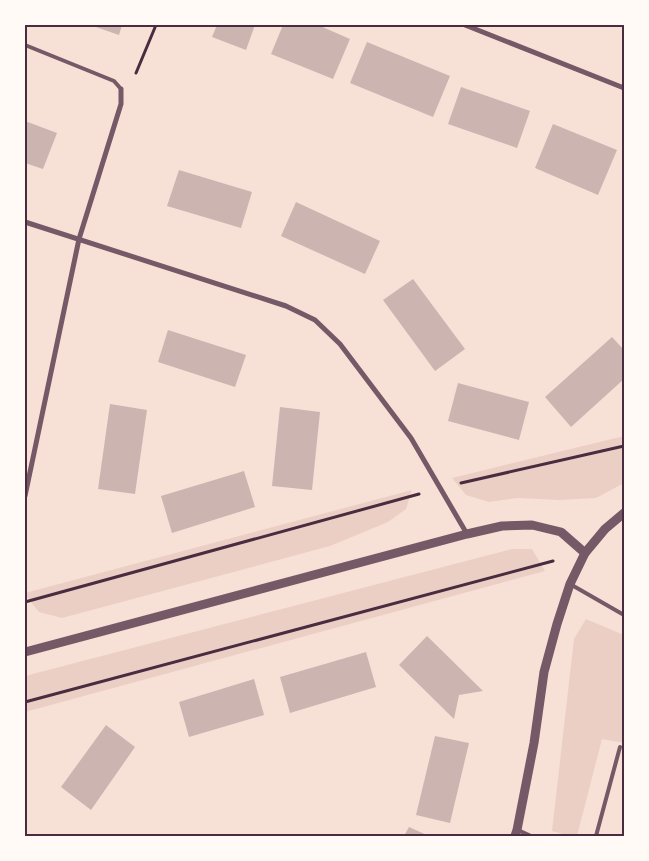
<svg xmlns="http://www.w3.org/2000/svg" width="649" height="861" font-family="Quicksand,sans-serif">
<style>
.green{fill:#ebcfc5}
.building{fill:#ccb4b1}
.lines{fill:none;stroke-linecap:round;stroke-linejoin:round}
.path{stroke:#4a2c40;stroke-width:3}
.service{stroke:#755966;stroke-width:4}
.minor{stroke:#755966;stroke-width:5}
.tertiary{stroke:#755966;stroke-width:9}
.neatline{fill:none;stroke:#4a2c40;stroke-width:2}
</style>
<rect width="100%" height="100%" fill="#f7e1d7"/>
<!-- green -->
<g class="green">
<path d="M 624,436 L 624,483 L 596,498 L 559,500 L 517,498 L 489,502 L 466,495 L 452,478 Z"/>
<path d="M 412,490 L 406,509 L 388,522 L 330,546 L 62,618 L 39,612 L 25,595 L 25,593 Z"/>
<path d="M 512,549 L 532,549 L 545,571 L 25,712 L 25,676 Z"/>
<path d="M 586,619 L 624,635 L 624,743 L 602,739 L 577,836 L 570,836 L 552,831 L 574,639 Z"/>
</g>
<!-- building -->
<g class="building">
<path d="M 90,25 L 122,25 L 119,35 Z"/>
<path d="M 217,25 L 255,25 L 246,50 L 212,37 Z"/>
<path d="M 283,25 L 318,25 L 350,39 L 333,79 L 271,54 Z"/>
<path d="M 367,42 L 450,76 L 433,117 L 350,83 Z"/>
<path d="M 461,87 L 530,111 L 517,148 L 448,124 Z"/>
<path d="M 25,121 L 57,133 L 43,169 L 25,163 Z"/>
<path d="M 553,124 L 617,150 L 598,195 L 535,168 Z"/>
<path d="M 179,170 L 252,192 L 241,228 L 167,206 Z"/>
<path d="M 296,202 L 380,241 L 365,274 L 281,236 Z"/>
<path d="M 413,279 L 465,349 L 435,371 L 383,300 Z"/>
<path d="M 168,330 L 246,355 L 235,387 L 158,362 Z"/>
<path d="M 612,337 L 624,350 L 624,379 L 571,427 L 545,397 Z"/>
<path d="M 458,383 L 529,402 L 519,440 L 448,421 Z"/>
<path d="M 110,404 L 147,410 L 135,494 L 98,489 Z"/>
<path d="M 280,407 L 320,412 L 312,490 L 272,486 Z"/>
<path d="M 244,471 L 255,507 L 172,533 L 161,496 Z"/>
<path d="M 427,636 L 483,691 L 459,695 L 454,719 L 399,665 Z"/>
<path d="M 366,652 L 376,687 L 290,713 L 280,677 Z"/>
<path d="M 254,679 L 264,715 L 189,737 L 179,702 Z"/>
<path d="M 106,725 L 135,747 L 91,810 L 61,787 Z"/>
<path d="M 435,736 L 469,743 L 450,823 L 416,815 Z"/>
<path d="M 409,827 L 429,836 L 404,836 Z"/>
</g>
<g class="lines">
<!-- path -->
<g class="path">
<path d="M 136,73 L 156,25"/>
<path d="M 461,483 L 624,446"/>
<path d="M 25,602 L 419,494"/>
<path d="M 25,702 L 553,561"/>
</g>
<!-- service -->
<g class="service">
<path d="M 25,45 L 114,81 L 121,89"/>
<path d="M 570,584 L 624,615"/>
<path d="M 518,830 L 531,836"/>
<path d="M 596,836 L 620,747"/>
</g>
<!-- minor -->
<g class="minor">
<path d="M 465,25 L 624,88"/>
<path d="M 25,222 L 286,306 L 315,320 L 340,344 L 411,438 L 467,534"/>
<path d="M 25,496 L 79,239 L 121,104 L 121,89"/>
</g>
<!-- tertiary -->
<g class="tertiary">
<path d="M 25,652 L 467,534 L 502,526 L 532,525 L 561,532 L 585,553"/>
<path d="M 515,836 L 517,830 L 534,743 L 544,672 L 557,624 L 570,584 L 585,553 L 605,529 L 624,513"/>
</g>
</g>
<!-- border -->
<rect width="649" height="861" fill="none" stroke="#fffaf5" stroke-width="52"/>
<rect x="26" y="26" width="597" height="809" class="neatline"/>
</svg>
